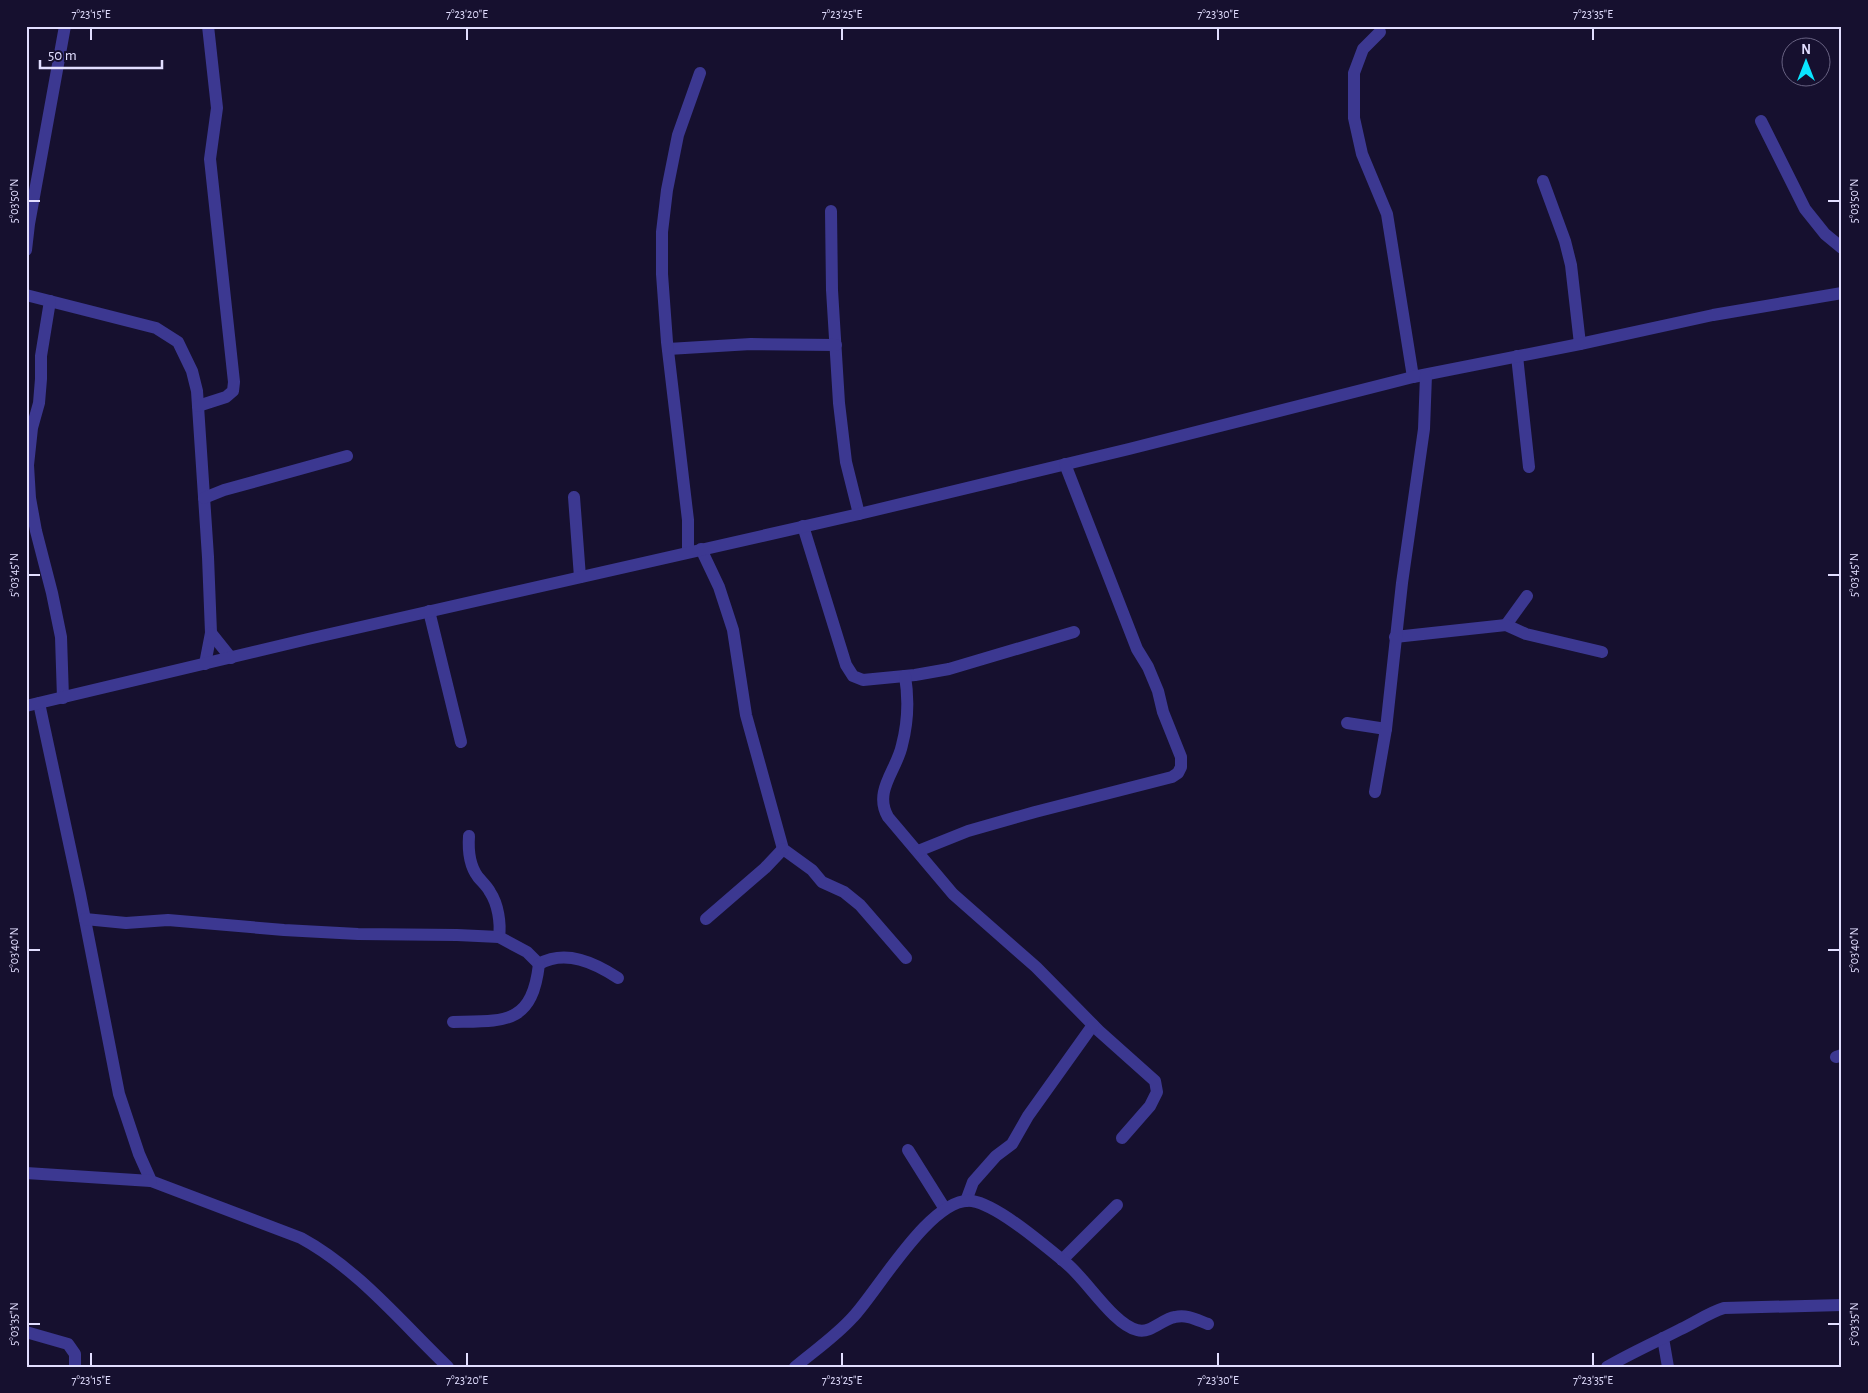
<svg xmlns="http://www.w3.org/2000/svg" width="1868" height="1393" font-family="'Alegreya Sans',sans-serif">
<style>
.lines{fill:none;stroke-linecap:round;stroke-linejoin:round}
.minor{stroke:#3c3891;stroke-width:12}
.ticks{fill:none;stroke:#e2deff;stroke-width:2}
.neatline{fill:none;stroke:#e2deff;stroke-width:2}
.ticks-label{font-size:12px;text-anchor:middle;fill:#e2deff}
</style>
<rect width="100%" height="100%" fill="#16102f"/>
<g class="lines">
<!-- minor -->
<g class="minor">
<path d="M 1380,32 L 1363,49 L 1354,73 L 1354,118 L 1362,154 L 1387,214 L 1413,377"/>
<path d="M 1761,121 L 1805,209 L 1825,234 L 1842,248"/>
<path d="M 1543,181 L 1565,241 L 1571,265 L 1580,344"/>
<path d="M 831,211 L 832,290 L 839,403 L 846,462 L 859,514"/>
<path d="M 26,250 L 29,224 L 65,26"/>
<path d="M 26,295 L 156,328 L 178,342 L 192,371 L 197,391 L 208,557 L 211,633 L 205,664"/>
<path d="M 50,301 L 41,356 L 41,379 L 39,403 L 32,428 L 28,465 L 30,498 L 36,531 L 52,593 L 61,637 L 63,698"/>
<path d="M 668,349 L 751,344 L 836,345"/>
<path d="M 1517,356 L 1529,467"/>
<path d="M 198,406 L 226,397 L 233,391 L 234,382 L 210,159 L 217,108 L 208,26"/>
<path d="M 574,497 L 580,577"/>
<path d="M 204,498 L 224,490 L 347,456"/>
<path d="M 803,526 L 846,665 L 853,676 L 863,680 L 915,675 L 949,669 L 1074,632"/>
<path d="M 701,549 L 719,587 L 733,630 L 746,715 L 783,849 L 812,870 L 822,882 L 844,892 L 860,905 L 906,958"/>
<path d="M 688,552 L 688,520 L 667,342 L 662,274 L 662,232 L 667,190 L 678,135 L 700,73"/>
<path d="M 429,611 L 461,742"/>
<path d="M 1506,625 L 1527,596"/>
<path d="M 211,633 L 231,658"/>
<path d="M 1395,637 L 1506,625 L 1526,634 L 1602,652"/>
<path d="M 905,676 C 909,700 908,722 902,745 C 897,770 873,791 888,817 L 953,894 L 1036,967 L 1099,1031 L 1155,1081 L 1157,1092 L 1150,1106 L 1122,1138"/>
<path d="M 39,703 L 80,894 L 119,1094 L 139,1154 L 151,1181 L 301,1238 C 358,1269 401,1322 448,1367"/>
<path d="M 26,706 L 308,639 L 859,514 L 1129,449 L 1413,377 L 1580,344 L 1713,315 L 1842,293"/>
<path d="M 1347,723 L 1386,729"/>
<path d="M 1375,792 L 1386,729 L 1402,583 L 1424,429 L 1426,375"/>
<path d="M 469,836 C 468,850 469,865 478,877 C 482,882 487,886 490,892 C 498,904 501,923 499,937"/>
<path d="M 918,851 L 968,831 L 1035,812 L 1172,777 L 1178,773 L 1181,767 L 1181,757 L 1163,712 L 1158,691 L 1148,667 L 1137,649 L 1065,464"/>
<path d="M 85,919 L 126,923 L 168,920 L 284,930 L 358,934 L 457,935 L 499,937 L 527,952 L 539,964"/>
<path d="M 706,919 L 765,868 L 783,849"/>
<path d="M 539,964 C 566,949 595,963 618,978"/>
<path d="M 453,1022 C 505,1021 532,1025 539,964"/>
<path d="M 1836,1057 L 1842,1055"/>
<path d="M 908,1150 L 945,1209"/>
<path d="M 26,1173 L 151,1181"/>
<path d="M 966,1201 L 973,1182 L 996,1156 L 1012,1144 L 1028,1116 L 1093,1025"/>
<path d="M 1062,1260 L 1117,1205"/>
<path d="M 26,1332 L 68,1344 L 75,1354 L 75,1367"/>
<path d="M 1663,1338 L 1668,1367"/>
<path d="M 795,1367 C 814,1351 836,1336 853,1317 C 877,1292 932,1195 972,1201 C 998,1205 1045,1246 1066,1263 C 1087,1280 1113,1324 1137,1330 C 1151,1334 1162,1319 1175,1317 C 1187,1314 1197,1320 1208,1324"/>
<path d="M 1607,1367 C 1631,1353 1656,1342 1681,1329 C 1696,1322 1708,1313 1724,1308 L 1842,1305"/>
</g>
</g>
<!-- ticks -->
<path class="ticks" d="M 91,28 L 91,40M 467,28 L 467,40M 842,28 L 842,40M 1218,28 L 1218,40M 1593,28 L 1593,40M 28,201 L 40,201M 1828,201 L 1840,201M 28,575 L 40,575M 1828,575 L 1840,575M 28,950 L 40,950M 1828,950 L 1840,950M 28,1324 L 40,1324M 1828,1324 L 1840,1324M 91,1353 L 91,1366M 467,1353 L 467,1366M 842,1353 L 842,1366M 1218,1353 L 1218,1366M 1593,1353 L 1593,1366"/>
<!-- border -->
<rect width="1868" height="1393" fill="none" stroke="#16102f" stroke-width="55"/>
<!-- north arrow -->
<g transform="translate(1806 62)"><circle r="24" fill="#16102f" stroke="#686282"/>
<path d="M0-4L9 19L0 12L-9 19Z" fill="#0ae5ff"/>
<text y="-8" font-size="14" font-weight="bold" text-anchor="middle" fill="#e2deff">N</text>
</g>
<!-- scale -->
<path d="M40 60v8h122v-8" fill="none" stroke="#e2deff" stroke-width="2.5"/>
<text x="48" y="60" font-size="15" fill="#e2deff" stroke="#16102f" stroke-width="4" paint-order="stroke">50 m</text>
<rect x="28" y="28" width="1812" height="1338" class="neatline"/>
<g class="ticks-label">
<text x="91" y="18">7°23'15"E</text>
<text x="467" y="18">7°23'20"E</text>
<text x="842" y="18">7°23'25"E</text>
<text x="1218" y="18">7°23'30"E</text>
<text x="1593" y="18">7°23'35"E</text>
<text transform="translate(14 201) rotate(-90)" y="4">5°03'50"N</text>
<text transform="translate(1854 201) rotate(-90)" y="4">5°03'50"N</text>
<text transform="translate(14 575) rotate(-90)" y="4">5°03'45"N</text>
<text transform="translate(1854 575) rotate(-90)" y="4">5°03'45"N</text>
<text transform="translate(14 950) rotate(-90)" y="4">5°03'40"N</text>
<text transform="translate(1854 950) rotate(-90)" y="4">5°03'40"N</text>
<text transform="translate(14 1324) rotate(-90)" y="4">5°03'35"N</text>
<text transform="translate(1854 1324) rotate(-90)" y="4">5°03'35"N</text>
<text x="91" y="1384">7°23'15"E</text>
<text x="467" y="1384">7°23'20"E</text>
<text x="842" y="1384">7°23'25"E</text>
<text x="1218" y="1384">7°23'30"E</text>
<text x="1593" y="1384">7°23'35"E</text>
</g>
</svg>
